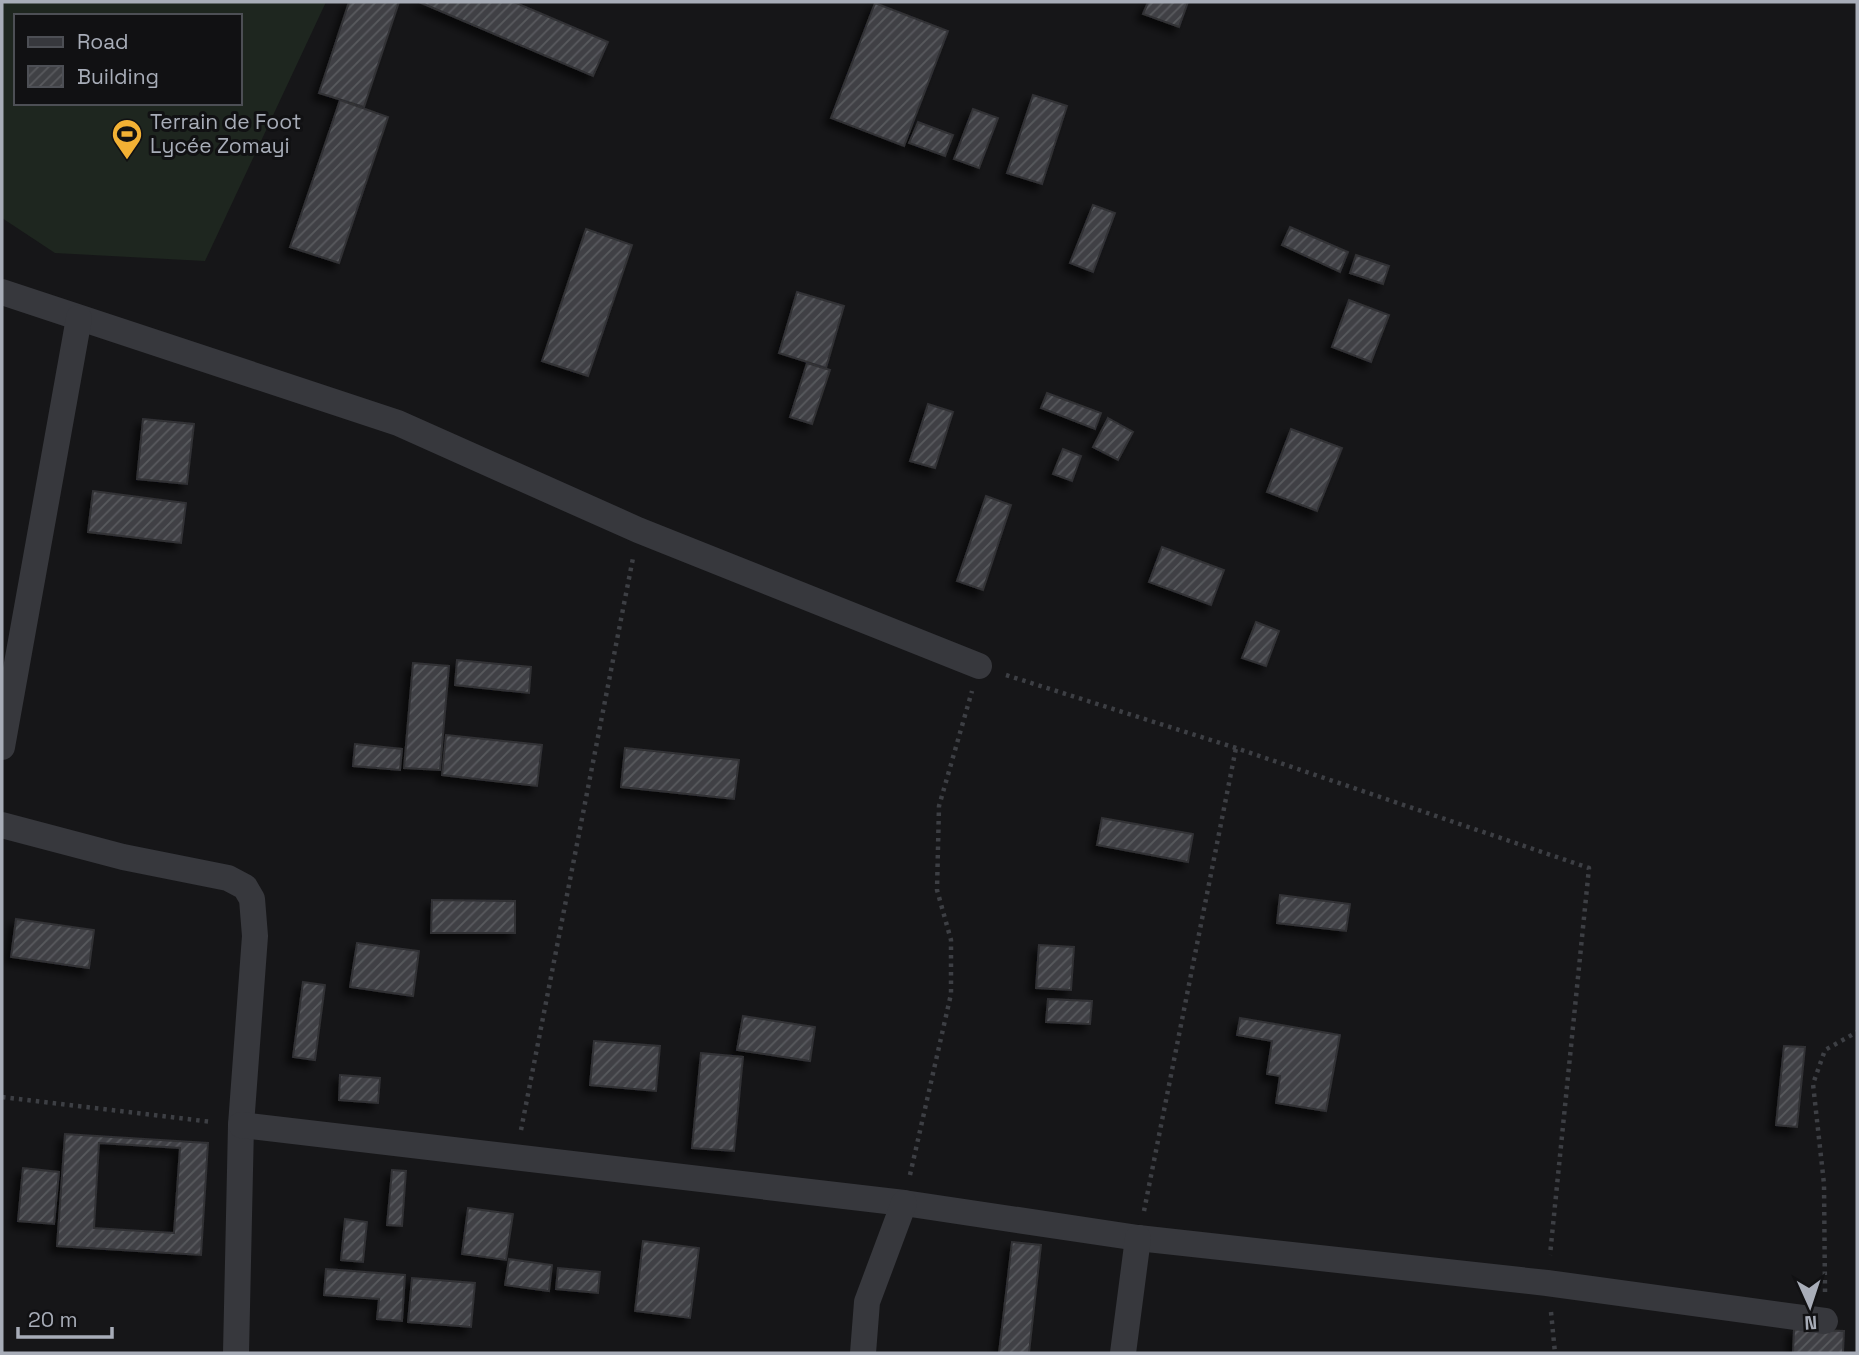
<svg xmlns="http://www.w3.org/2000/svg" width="1859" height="1355" font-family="'Space Grotesk',sans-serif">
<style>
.pitch{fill:#1e261f;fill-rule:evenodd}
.building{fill:url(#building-hatch);stroke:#303034;stroke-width:2;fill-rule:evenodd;filter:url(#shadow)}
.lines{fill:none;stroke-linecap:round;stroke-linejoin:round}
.path{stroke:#3d3f44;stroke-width:4.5;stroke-dasharray:3.5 5;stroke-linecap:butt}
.street{stroke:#37383d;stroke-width:26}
.labels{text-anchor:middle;stroke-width:6;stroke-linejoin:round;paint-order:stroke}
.poi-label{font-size:21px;fill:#a8adb8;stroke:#111113;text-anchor:start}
</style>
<defs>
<pattern id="building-hatch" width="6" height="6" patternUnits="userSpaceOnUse" patternTransform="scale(1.75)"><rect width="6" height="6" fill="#404145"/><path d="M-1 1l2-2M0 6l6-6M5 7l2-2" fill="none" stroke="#595a5e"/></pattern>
<filter id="shadow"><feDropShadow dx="-6" dy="6" stdDeviation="3.5" flood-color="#0009"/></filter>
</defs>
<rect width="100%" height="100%" fill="#161618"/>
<!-- pitch -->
<path class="pitch" d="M 2,2 L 326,2 L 205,261 L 55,253 L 2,218 ZM 16,16 L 240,16 L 240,103 L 16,103 Z"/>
<!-- building -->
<g class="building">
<path d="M 349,2 L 399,2 L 364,107 L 319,93 Z"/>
<path d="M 419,2 L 514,2 L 608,42 L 593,76 Z"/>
<path d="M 1148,2 L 1188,2 L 1179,27 L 1143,14 Z"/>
<path d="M 875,3 L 948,31 L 904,146 L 831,118 Z"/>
<path d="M 1033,95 L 1067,106 L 1042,184 L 1007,173 Z"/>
<path d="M 340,100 L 388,117 L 339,263 L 290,247 Z"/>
<path d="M 973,109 L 998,118 L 979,168 L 954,159 Z"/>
<path d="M 918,122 L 953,135 L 945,156 L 909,143 Z"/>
<path d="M 1093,205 L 1115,213 L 1093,272 L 1070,263 Z"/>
<path d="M 1290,227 L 1348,252 L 1340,272 L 1282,245 Z"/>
<path d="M 586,229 L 632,245 L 588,376 L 542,361 Z"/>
<path d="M 1356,255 L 1389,266 L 1383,284 L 1350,273 Z"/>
<path d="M 797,292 L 844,306 L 826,368 L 779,353 Z"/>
<path d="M 1349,300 L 1389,315 L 1371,362 L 1332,347 Z"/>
<path d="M 807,363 L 830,370 L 812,424 L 790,417 Z"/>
<path d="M 1047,393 L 1101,413 L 1095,429 L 1041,408 Z"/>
<path d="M 928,404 L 953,412 L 935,468 L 910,461 Z"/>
<path d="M 1108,418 L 1133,432 L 1118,460 L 1093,447 Z"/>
<path d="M 143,419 L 194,424 L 187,484 L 137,479 Z"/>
<path d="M 1291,429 L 1342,448 L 1317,511 L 1267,492 Z"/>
<path d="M 1063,449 L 1081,456 L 1072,481 L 1053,474 Z"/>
<path d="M 93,491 L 186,503 L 181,543 L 88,532 Z"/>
<path d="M 986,496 L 1011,505 L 983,590 L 957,581 Z"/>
<path d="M 1162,547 L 1224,570 L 1211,605 L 1149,582 Z"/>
<path d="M 1256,622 L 1279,631 L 1266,666 L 1242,658 Z"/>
<path d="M 457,660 L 531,667 L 529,693 L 455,685 Z"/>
<path d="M 413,663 L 449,666 L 440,770 L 404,768 Z"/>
<path d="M 446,735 L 542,745 L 537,786 L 442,775 Z"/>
<path d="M 355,744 L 402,749 L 400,770 L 353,766 Z"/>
<path d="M 625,748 L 739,760 L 734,799 L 621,787 Z"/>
<path d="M 1102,818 L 1193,834 L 1188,862 L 1097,845 Z"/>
<path d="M 1280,895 L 1350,904 L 1346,931 L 1277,923 Z"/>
<path d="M 432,900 L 515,901 L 515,933 L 431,933 Z"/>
<path d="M 16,919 L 94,930 L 89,968 L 11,957 Z"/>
<path d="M 357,943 L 419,951 L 413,996 L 350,987 Z"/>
<path d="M 1039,945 L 1074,947 L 1071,990 L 1036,988 Z"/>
<path d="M 303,982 L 325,985 L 315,1060 L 293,1057 Z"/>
<path d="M 1048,999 L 1092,1001 L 1090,1024 L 1046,1022 Z"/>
<path d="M 743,1016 L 815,1027 L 810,1061 L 737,1050 Z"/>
<path d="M 1240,1018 L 1340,1035 L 1326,1111 L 1276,1103 L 1280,1076 L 1267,1074 L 1272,1041 L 1237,1035 Z"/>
<path d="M 594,1041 L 660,1046 L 656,1091 L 590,1085 Z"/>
<path d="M 1784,1046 L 1805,1047 L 1797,1127 L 1776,1125 Z"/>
<path d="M 701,1053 L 743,1057 L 734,1151 L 692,1148 Z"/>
<path d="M 340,1075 L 380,1078 L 378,1103 L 339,1100 Z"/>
<path d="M 65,1134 L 208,1143 L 201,1255 L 57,1246 ZM 99,1143 L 180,1148 L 174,1233 L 94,1228 Z"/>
<path d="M 23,1168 L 59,1172 L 54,1224 L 18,1221 Z"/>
<path d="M 392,1170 L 406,1171 L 402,1226 L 387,1225 Z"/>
<path d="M 468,1208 L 513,1214 L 506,1260 L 462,1254 Z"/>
<path d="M 345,1219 L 367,1222 L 363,1262 L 341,1260 Z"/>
<path d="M 643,1241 L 699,1248 L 690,1318 L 635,1311 Z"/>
<path d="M 1012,1242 L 1041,1245 L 1029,1353 L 999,1353 Z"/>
<path d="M 509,1259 L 552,1265 L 549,1291 L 505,1285 Z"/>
<path d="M 558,1268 L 600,1272 L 598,1293 L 556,1289 Z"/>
<path d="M 326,1269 L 405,1275 L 402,1321 L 377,1319 L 379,1299 L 324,1295 Z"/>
<path d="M 412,1278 L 475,1283 L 471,1327 L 408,1322 Z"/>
<path d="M 1794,1329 L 1844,1331 L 1843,1353 L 1793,1353 Z"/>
</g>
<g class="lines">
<!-- path -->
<g class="path">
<path d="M 1006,675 L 1236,748 L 1589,868 L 1550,1255"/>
<path d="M 2,1097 L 212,1122"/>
<path d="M 521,1130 L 633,558"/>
<path d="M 910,1175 L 951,994 L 951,940 L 937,890 L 939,806 L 972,691"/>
<path d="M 1144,1211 L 1236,748"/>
<path d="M 1825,1292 L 1824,1184 L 1813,1084 L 1825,1050 L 1857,1032"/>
<path d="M 1551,1312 L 1555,1353"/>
</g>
<!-- street -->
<g class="street">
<path d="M 2,292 L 398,423 L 638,530 L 979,666"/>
<path d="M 2,747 L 79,318"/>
<path d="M 2,825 L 123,857 L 228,878 L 245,887 L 252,899 L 255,936 L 241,1125 L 236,1353"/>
<path d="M 241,1125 L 904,1203 L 1138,1238 L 1547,1283 L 1825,1321"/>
<path d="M 863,1353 L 867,1302 L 904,1203"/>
<path d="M 1123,1353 L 1138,1238"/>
</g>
</g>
<!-- icons -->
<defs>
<g id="stadium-pin" transform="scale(1.575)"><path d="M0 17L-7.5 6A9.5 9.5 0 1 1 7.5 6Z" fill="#f2b134" stroke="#111113"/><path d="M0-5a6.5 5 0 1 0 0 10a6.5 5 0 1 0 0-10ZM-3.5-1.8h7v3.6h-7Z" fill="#111"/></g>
</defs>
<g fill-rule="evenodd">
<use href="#stadium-pin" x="127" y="134"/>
</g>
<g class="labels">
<!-- poi labels -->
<g class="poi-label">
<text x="150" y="129">Terrain de Foot<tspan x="150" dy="24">Lycée Zomayi</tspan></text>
</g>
</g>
<!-- border -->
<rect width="1859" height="1355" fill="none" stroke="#a8adb8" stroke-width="7"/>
<!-- legend -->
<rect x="14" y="14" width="228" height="91" fill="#111113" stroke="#4d4f55" stroke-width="2"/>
<rect x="28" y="37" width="35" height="10" fill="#37383d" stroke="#4d4f55" stroke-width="2"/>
<text x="77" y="49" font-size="21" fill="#a8adb8">Road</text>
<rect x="28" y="66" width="35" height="21" fill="url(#building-hatch)" stroke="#4d4f55" stroke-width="2"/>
<text x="77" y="84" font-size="21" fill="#a8adb8">Building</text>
<!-- north arrow -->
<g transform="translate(1810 1306) rotate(177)" stroke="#111113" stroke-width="5" paint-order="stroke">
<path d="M0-5L12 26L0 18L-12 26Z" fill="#a8adb8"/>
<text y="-10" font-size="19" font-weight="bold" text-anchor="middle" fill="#a8adb8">N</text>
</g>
<!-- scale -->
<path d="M18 1327v10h94v-10" fill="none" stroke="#a8adb8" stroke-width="3.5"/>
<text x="28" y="1327" font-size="21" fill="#a8adb8" stroke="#111113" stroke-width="5" paint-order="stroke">20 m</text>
</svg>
